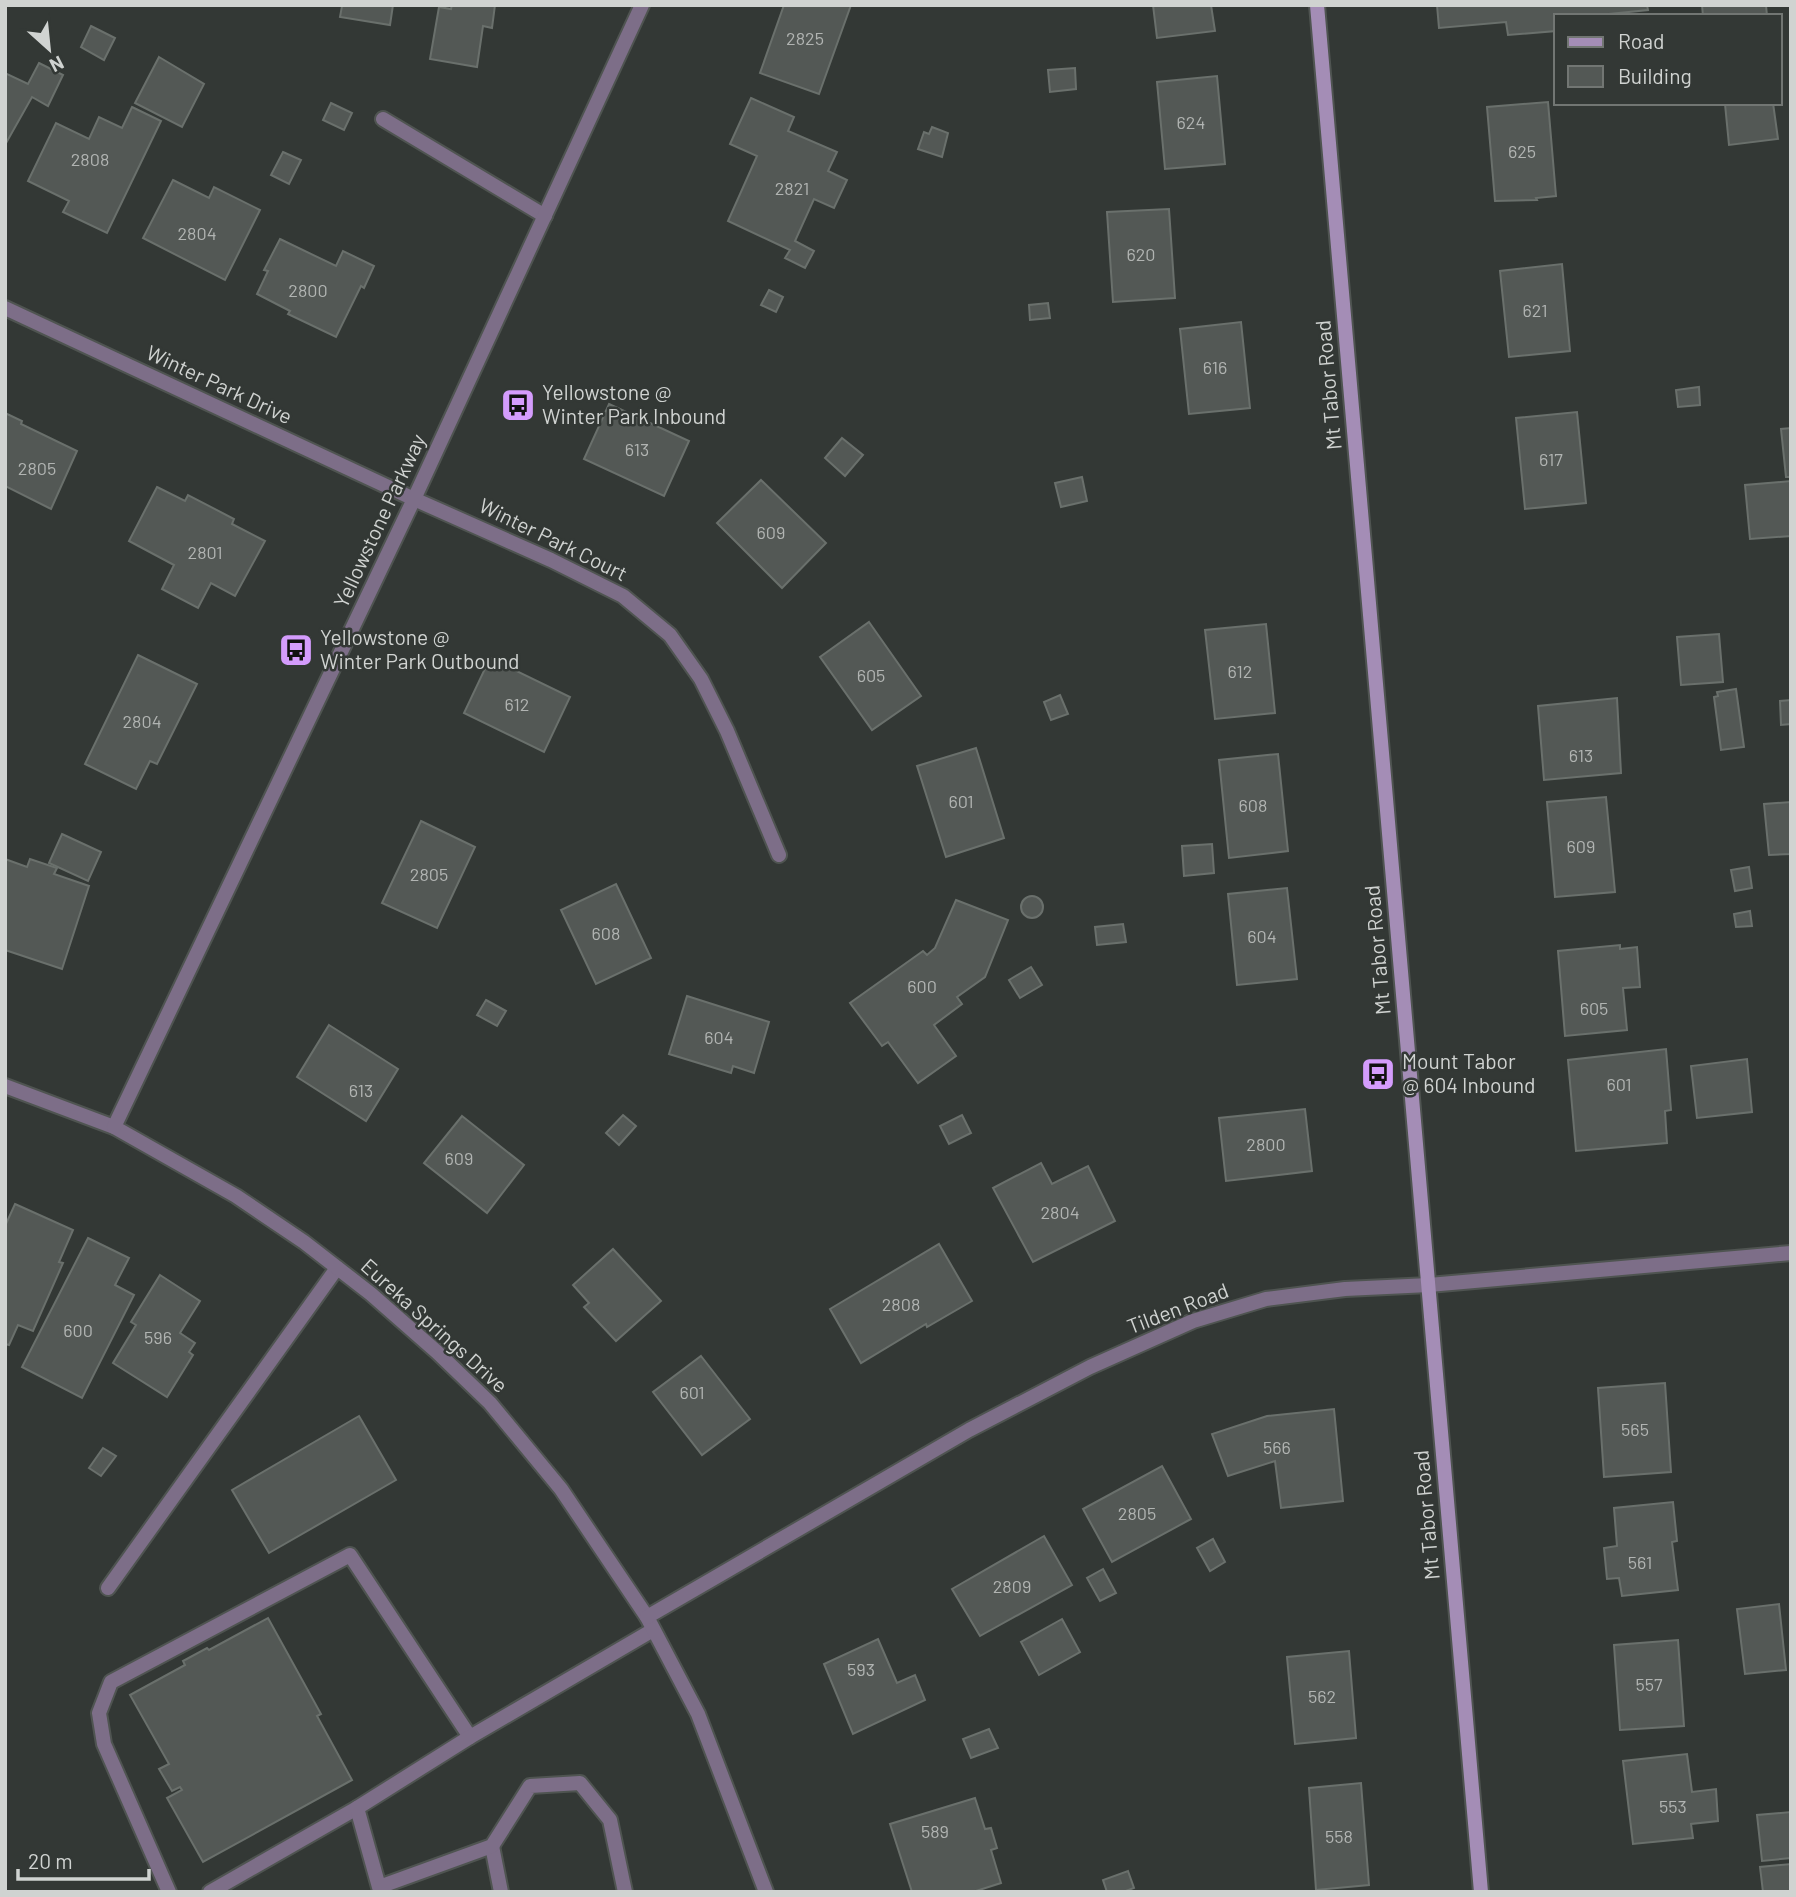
<svg xmlns="http://www.w3.org/2000/svg" width="1796" height="1897" font-family="Barlow,sans-serif">
<style>
.building{fill:#535855;stroke:#6a706c;stroke-width:2}
.lines{fill:none;stroke-linecap:round;stroke-linejoin:round}
.lane-casing{stroke:#4f5451;stroke-width:18}
.street-casing{stroke:#4f5451;stroke-width:18}
.secondary-casing{stroke:#4f5451;stroke-width:18}
.lane{stroke:#7d6e88;stroke-width:14}
.street{stroke:#7d6e88;stroke-width:14}
.secondary{stroke:#a48db6;stroke-width:14}
.labels{text-anchor:middle;stroke-width:5;stroke-linejoin:round;paint-order:stroke}
.number-label{font-size:18px;fill:#b1b4b2}
.street-label{font-size:21px;fill:#d0d3d1;stroke:#333835}
.poi-label{font-size:21px;fill:#d0d3d1;stroke:#333835;text-anchor:start}
</style>
<rect width="100%" height="100%" fill="#333835"/>
<!-- building -->
<g class="building">
<path d="M 348,5 L 393,5 L 390,25 L 340,17 L 342,6 Z"/>
<path d="M 452,5 L 495,5 L 492,28 L 483,26 L 477,67 L 430,59 L 439,7 L 451,9 Z"/>
<path d="M 784,5 L 851,5 L 819,94 L 760,73 Z"/>
<path d="M 1153,5 L 1211,5 L 1215,31 L 1157,38 Z"/>
<path d="M 1437,5 L 1647,5 L 1648,10 L 1589,16 L 1556,16 L 1556,31 L 1508,35 L 1506,22 L 1439,28 Z"/>
<path d="M 1702,5 L 1766,5 L 1767,16 L 1703,16 Z"/>
<path d="M 91,26 L 115,38 L 104,60 L 81,47 Z"/>
<path d="M 159,57 L 204,84 L 182,127 L 135,103 Z"/>
<path d="M 39,63 L 63,75 L 48,106 L 32,97 L 5,145 L 5,73 L 28,84 Z"/>
<path d="M 1075,68 L 1076,89 L 1050,92 L 1048,70 Z"/>
<path d="M 1217,76 L 1225,164 L 1165,169 L 1157,82 Z"/>
<path d="M 751,98 L 794,117 L 788,131 L 837,152 L 828,171 L 847,180 L 834,208 L 814,199 L 795,241 L 814,251 L 805,268 L 785,258 L 790,250 L 728,221 L 757,156 L 730,144 Z"/>
<path d="M 1548,102 L 1556,196 L 1536,198 L 1537,200 L 1495,201 L 1487,107 Z"/>
<path d="M 331,103 L 352,113 L 344,130 L 323,120 Z"/>
<path d="M 1773,103 L 1778,139 L 1729,145 L 1725,104 Z"/>
<path d="M 132,107 L 161,121 L 107,233 L 63,212 L 69,201 L 28,181 L 56,123 L 89,139 L 99,117 L 122,128 Z"/>
<path d="M 932,127 L 948,133 L 942,157 L 918,149 L 924,132 L 929,134 Z"/>
<path d="M 283,152 L 301,160 L 289,184 L 271,175 Z"/>
<path d="M 173,180 L 209,198 L 214,187 L 260,210 L 225,280 L 143,238 Z"/>
<path d="M 1169,209 L 1175,298 L 1113,302 L 1107,212 Z"/>
<path d="M 280,239 L 336,266 L 343,251 L 374,266 L 364,288 L 361,286 L 336,337 L 288,314 L 290,311 L 257,294 L 268,271 L 264,270 Z"/>
<path d="M 1562,264 L 1570,351 L 1509,357 L 1500,271 Z"/>
<path d="M 769,290 L 783,297 L 776,312 L 761,305 Z"/>
<path d="M 1048,303 L 1050,318 L 1030,320 L 1029,305 Z"/>
<path d="M 1241,322 L 1250,408 L 1189,414 L 1180,329 Z"/>
<path d="M 1699,387 L 1700,405 L 1678,407 L 1676,390 Z"/>
<path d="M 609,404 L 689,441 L 664,496 L 584,459 Z"/>
<path d="M 1577,412 L 1586,503 L 1525,509 L 1516,418 Z"/>
<path d="M 5,413 L 22,421 L 21,424 L 77,451 L 51,509 L 5,486 Z"/>
<path d="M 1791,428 L 1791,477 L 1786,477 L 1781,429 Z"/>
<path d="M 842,438 L 863,455 L 845,476 L 825,458 Z"/>
<path d="M 1082,477 L 1087,501 L 1061,507 L 1055,483 Z"/>
<path d="M 761,480 L 826,543 L 782,588 L 717,523 Z"/>
<path d="M 1791,481 L 1791,536 L 1750,539 L 1745,485 Z"/>
<path d="M 157,487 L 185,501 L 188,495 L 234,519 L 232,524 L 265,541 L 235,596 L 211,583 L 198,608 L 162,589 L 174,565 L 129,541 Z"/>
<path d="M 869,622 L 921,696 L 872,730 L 820,657 Z"/>
<path d="M 1266,624 L 1275,713 L 1215,719 L 1205,630 Z"/>
<path d="M 1719,634 L 1723,682 L 1681,685 L 1677,637 Z"/>
<path d="M 138,655 L 197,684 L 157,764 L 150,761 L 136,789 L 85,764 Z"/>
<path d="M 490,658 L 570,697 L 544,752 L 464,713 Z"/>
<path d="M 1736,689 L 1744,747 L 1721,750 L 1714,697 L 1718,696 L 1717,692 Z"/>
<path d="M 1060,695 L 1068,714 L 1051,720 L 1044,702 Z"/>
<path d="M 1617,698 L 1621,773 L 1544,780 L 1538,706 Z"/>
<path d="M 1791,700 L 1791,724 L 1781,725 L 1780,701 Z"/>
<path d="M 976,748 L 1004,838 L 946,857 L 917,766 Z"/>
<path d="M 1278,754 L 1288,851 L 1229,858 L 1219,760 Z"/>
<path d="M 1606,797 L 1615,892 L 1555,897 L 1547,802 Z"/>
<path d="M 1791,802 L 1791,854 L 1769,855 L 1764,804 Z"/>
<path d="M 421,821 L 475,847 L 437,928 L 382,903 Z"/>
<path d="M 62,834 L 101,852 L 88,881 L 49,863 Z"/>
<path d="M 1212,844 L 1214,873 L 1184,876 L 1182,846 Z"/>
<path d="M 5,859 L 27,867 L 30,859 L 57,868 L 54,874 L 89,886 L 62,969 L 5,950 Z"/>
<path d="M 1749,867 L 1752,888 L 1735,891 L 1731,870 Z"/>
<path d="M 616,884 L 651,958 L 596,984 L 561,910 Z"/>
<path d="M 1287,888 L 1297,979 L 1237,985 L 1228,894 Z"/>
<circle cx="1032" cy="907" r="11"/>
<path d="M 956,900 L 1008,920 L 985,977 L 957,997 L 962,1004 L 934,1025 L 956,1056 L 918,1083 L 888,1042 L 882,1046 L 850,1003 L 923,951 L 927,955 L 935,948 Z"/>
<path d="M 1750,911 L 1752,926 L 1736,927 L 1734,914 Z"/>
<path d="M 1123,924 L 1126,942 L 1097,945 L 1095,927 Z"/>
<path d="M 1620,945 L 1620,949 L 1637,947 L 1640,987 L 1623,988 L 1627,1030 L 1565,1036 L 1558,951 Z"/>
<path d="M 1031,967 L 1042,985 L 1020,998 L 1009,980 Z"/>
<path d="M 687,996 L 769,1022 L 754,1073 L 733,1066 L 731,1073 L 669,1054 Z"/>
<path d="M 486,1000 L 506,1011 L 497,1026 L 477,1015 Z"/>
<path d="M 329,1025 L 398,1069 L 366,1121 L 297,1077 Z"/>
<path d="M 1666,1049 L 1671,1110 L 1665,1111 L 1667,1143 L 1576,1151 L 1568,1060 Z"/>
<path d="M 1747,1059 L 1752,1112 L 1697,1118 L 1691,1066 Z"/>
<path d="M 1305,1109 L 1312,1171 L 1226,1181 L 1219,1118 Z"/>
<path d="M 623,1115 L 636,1126 L 619,1145 L 606,1133 Z"/>
<path d="M 962,1115 L 971,1133 L 949,1144 L 940,1126 Z"/>
<path d="M 462,1116 L 524,1165 L 487,1213 L 424,1163 Z"/>
<path d="M 1041,1163 L 1052,1184 L 1088,1166 L 1115,1221 L 1033,1262 L 993,1188 Z"/>
<path d="M 15,1204 L 73,1230 L 59,1262 L 63,1263 L 33,1331 L 18,1325 L 9,1345 L 5,1344 L 5,1226 Z"/>
<path d="M 88,1238 L 129,1258 L 115,1285 L 134,1295 L 82,1398 L 22,1367 Z"/>
<path d="M 939,1244 L 972,1301 L 927,1327 L 926,1324 L 861,1363 L 830,1309 Z"/>
<path d="M 613,1249 L 661,1301 L 616,1341 L 584,1307 L 589,1303 L 573,1285 Z"/>
<path d="M 160,1275 L 200,1301 L 180,1333 L 195,1343 L 189,1352 L 193,1355 L 167,1397 L 113,1363 L 136,1325 L 131,1322 Z"/>
<path d="M 701,1356 L 750,1419 L 702,1455 L 653,1392 Z"/>
<path d="M 1665,1383 L 1671,1472 L 1604,1477 L 1598,1388 Z"/>
<path d="M 1334,1409 L 1343,1501 L 1281,1508 L 1275,1461 L 1228,1476 L 1212,1434 L 1267,1416 Z"/>
<path d="M 359,1416 L 396,1480 L 269,1553 L 232,1490 Z"/>
<path d="M 103,1448 L 116,1456 L 101,1476 L 89,1468 Z"/>
<path d="M 1162,1466 L 1191,1519 L 1112,1562 L 1083,1509 Z"/>
<path d="M 1673,1502 L 1677,1541 L 1672,1542 L 1678,1590 L 1622,1596 L 1619,1578 L 1607,1579 L 1604,1548 L 1617,1546 L 1614,1508 Z"/>
<path d="M 1044,1536 L 1072,1585 L 980,1636 L 952,1589 Z"/>
<path d="M 1213,1539 L 1225,1562 L 1210,1571 L 1197,1548 Z"/>
<path d="M 1103,1569 L 1116,1593 L 1100,1601 L 1087,1578 Z"/>
<path d="M 1779,1604 L 1786,1670 L 1745,1674 L 1737,1609 Z"/>
<path d="M 268,1618 L 321,1714 L 317,1716 L 352,1780 L 203,1862 L 167,1798 L 182,1790 L 180,1787 L 172,1791 L 159,1769 L 169,1764 L 130,1695 L 185,1665 L 183,1661 L 207,1648 L 209,1650 Z"/>
<path d="M 1062,1619 L 1080,1652 L 1039,1675 L 1021,1642 Z"/>
<path d="M 878,1639 L 897,1683 L 915,1675 L 925,1700 L 853,1734 L 824,1664 Z"/>
<path d="M 1678,1640 L 1684,1726 L 1620,1730 L 1614,1645 Z"/>
<path d="M 1349,1651 L 1356,1738 L 1295,1744 L 1287,1657 Z"/>
<path d="M 989,1729 L 998,1748 L 971,1758 L 963,1739 Z"/>
<path d="M 1687,1754 L 1692,1792 L 1716,1789 L 1718,1821 L 1691,1824 L 1693,1838 L 1633,1844 L 1623,1761 Z"/>
<path d="M 1361,1783 L 1369,1885 L 1316,1890 L 1309,1788 Z"/>
<path d="M 975,1798 L 985,1829 L 991,1828 L 997,1848 L 991,1850 L 1001,1883 L 973,1892 L 912,1892 L 890,1824 Z"/>
<path d="M 1791,1812 L 1791,1858 L 1762,1861 L 1757,1815 Z"/>
<path d="M 1791,1864 L 1791,1892 L 1763,1892 L 1760,1867 Z"/>
<path d="M 1128,1871 L 1134,1888 L 1123,1892 L 1107,1892 L 1103,1880 Z"/>
</g>
<g class="lines">
<!-- lane casing -->
<g class="lane-casing">
<g id="lane">
<path d="M 383,119 L 545,216"/>
<path d="M 108,1588 L 337,1268"/>
<path d="M 492,1846 L 501,1892"/>
<path d="M 169,1892 L 104,1744 L 99,1713 L 111,1682 L 350,1555 L 470,1737"/>
<path d="M 210,1892 L 357,1808"/>
<path d="M 625,1892 L 610,1820 L 580,1783 L 530,1786 L 492,1846 L 379,1887 L 357,1808 L 470,1737 L 653,1630"/>
</g>
</g>
<!-- street casing -->
<g class="street-casing">
<g id="street">
<path d="M 5,308 L 414,499 L 551,560 L 623,596 L 670,635 L 701,679 L 727,731 L 779,855"/>
<path d="M 5,1086 L 114,1127 L 236,1196 L 304,1242 L 371,1294 L 437,1352 L 490,1403 L 561,1489 L 647,1617 L 698,1714 L 766,1892"/>
<path d="M 114,1127 L 414,499 L 642,5"/>
<path d="M 647,1617 L 969,1430 L 1090,1367 L 1193,1321 L 1266,1299 L 1345,1289 L 1429,1285 L 1791,1253"/>
</g>
</g>
<!-- secondary casing -->
<g class="secondary-casing">
<path id="secondary" d="M 1317,5 L 1481,1892"/>
</g>
<!-- lane -->
<use href="#lane" class="lane"/>
<!-- street -->
<use href="#street" class="street"/>
<!-- secondary -->
<use href="#secondary" class="secondary"/>
</g>
<!-- icons -->
<defs>
<g id="bus-square" transform="scale(1.75)"><rect x="-9" y="-9" width="18" height="18" rx="4" fill="#d49cfc" stroke="#333835"/><path d="M-5-6H5V4H4V6H2V4H-2V6H-4V4H-5ZM-3.5-4V0h7V-4ZM-3.5 1.2v1.5H-2V1.2ZM2 1.2v1.5H3.5V1.2Z" fill="#111"/></g>
</defs>
<g fill-rule="evenodd">
<use href="#bus-square" x="518" y="405"/>
<use href="#bus-square" x="296" y="650"/>
<use href="#bus-square" x="1378" y="1074"/>
</g>
<g class="labels">
<!-- number labels -->
<g class="number-label">
<text x="805" y="45">2825</text>
<text x="1191" y="129">624</text>
<text x="1522" y="158">625</text>
<text x="90" y="166">2808</text>
<text x="792" y="195">2821</text>
<text x="197" y="240">2804</text>
<text x="1141" y="261">620</text>
<text x="308" y="297">2800</text>
<text x="1535" y="317">621</text>
<text x="1215" y="374">616</text>
<text x="637" y="456">613</text>
<text x="1551" y="466">617</text>
<text x="37" y="475">2805</text>
<text x="771" y="539">609</text>
<text x="205" y="559">2801</text>
<text x="1240" y="678">612</text>
<text x="871" y="682">605</text>
<text x="517" y="711">612</text>
<text x="142" y="728">2804</text>
<text x="1581" y="762">613</text>
<text x="961" y="808">601</text>
<text x="1253" y="812">608</text>
<text x="1581" y="853">609</text>
<text x="429" y="881">2805</text>
<text x="606" y="940">608</text>
<text x="1262" y="943">604</text>
<text x="922" y="993">600</text>
<text x="1594" y="1015">605</text>
<text x="719" y="1044">604</text>
<text x="1619" y="1091">601</text>
<text x="361" y="1097">613</text>
<text x="1266" y="1151">2800</text>
<text x="459" y="1165">609</text>
<text x="1060" y="1219">2804</text>
<text x="901" y="1311">2808</text>
<text x="78" y="1337">600</text>
<text x="158" y="1344">596</text>
<text x="692" y="1399">601</text>
<text x="1635" y="1436">565</text>
<text x="1277" y="1454">566</text>
<text x="1137" y="1520">2805</text>
<text x="1640" y="1569">561</text>
<text x="1012" y="1593">2809</text>
<text x="861" y="1676">593</text>
<text x="1649" y="1691">557</text>
<text x="1322" y="1703">562</text>
<text x="1673" y="1813">553</text>
<text x="935" y="1838">589</text>
<text x="1339" y="1843">558</text>
</g>
<!-- street labels -->
<g class="street-label">
<text transform="translate(219 385) rotate(25)" y="7">Winter Park Drive</text>
<text transform="translate(1329 385) rotate(-95)" y="7">Mt Tabor Road</text>
<text transform="translate(380 521) rotate(-65)" y="7">Yellowstone Parkway</text>
<text transform="translate(553 540) rotate(26)" y="7">Winter Park Court</text>
<text transform="translate(1378 950) rotate(-95)" y="7">Mt Tabor Road</text>
<text transform="translate(1178 1309) rotate(-21)" y="7">Tilden Road</text>
<text transform="translate(434 1326) rotate(42)" y="7">Eureka Springs Drive</text>
<text transform="translate(1427 1515) rotate(-95)" y="7">Mt Tabor Road</text>
</g>
<!-- poi labels -->
<g class="poi-label">
<text x="542" y="400">Yellowstone @<tspan x="542" dy="24">Winter Park Inbound</tspan></text>
<text x="320" y="645">Yellowstone @<tspan x="320" dy="24">Winter Park Outbound</tspan></text>
<text x="1402" y="1069">Mount Tabor<tspan x="1402" dy="24">@ 604 Inbound</tspan></text>
</g>
</g>
<!-- border -->
<rect width="1796" height="1897" fill="none" stroke="#d0d3d1" stroke-width="14"/>
<!-- legend -->
<rect x="1554" y="14" width="228" height="91" fill="#333835" stroke="#727673" stroke-width="2"/>
<rect x="1568" y="37" width="35" height="10" fill="#a48db6" stroke="#727673" stroke-width="2"/>
<text x="1618" y="49" font-size="21" fill="#d0d3d1">Road</text>
<rect x="1568" y="66" width="35" height="21" fill="#535855" stroke="#727673" stroke-width="2"/>
<text x="1618" y="84" font-size="21" fill="#d0d3d1">Building</text>
<!-- north arrow -->
<g transform="translate(49 49) rotate(153)" stroke="#333835" stroke-width="5" paint-order="stroke">
<path d="M0-5L12 26L0 18L-12 26Z" fill="#d0d3d1"/>
<text y="-10" font-size="19" font-weight="bold" text-anchor="middle" fill="#d0d3d1">N</text>
</g>
<!-- scale -->
<path d="M18 1869v10h131v-10" fill="none" stroke="#d0d3d1" stroke-width="3.5"/>
<text x="28" y="1869" font-size="21" fill="#d0d3d1" stroke="#333835" stroke-width="5" paint-order="stroke">20 m</text>
</svg>
